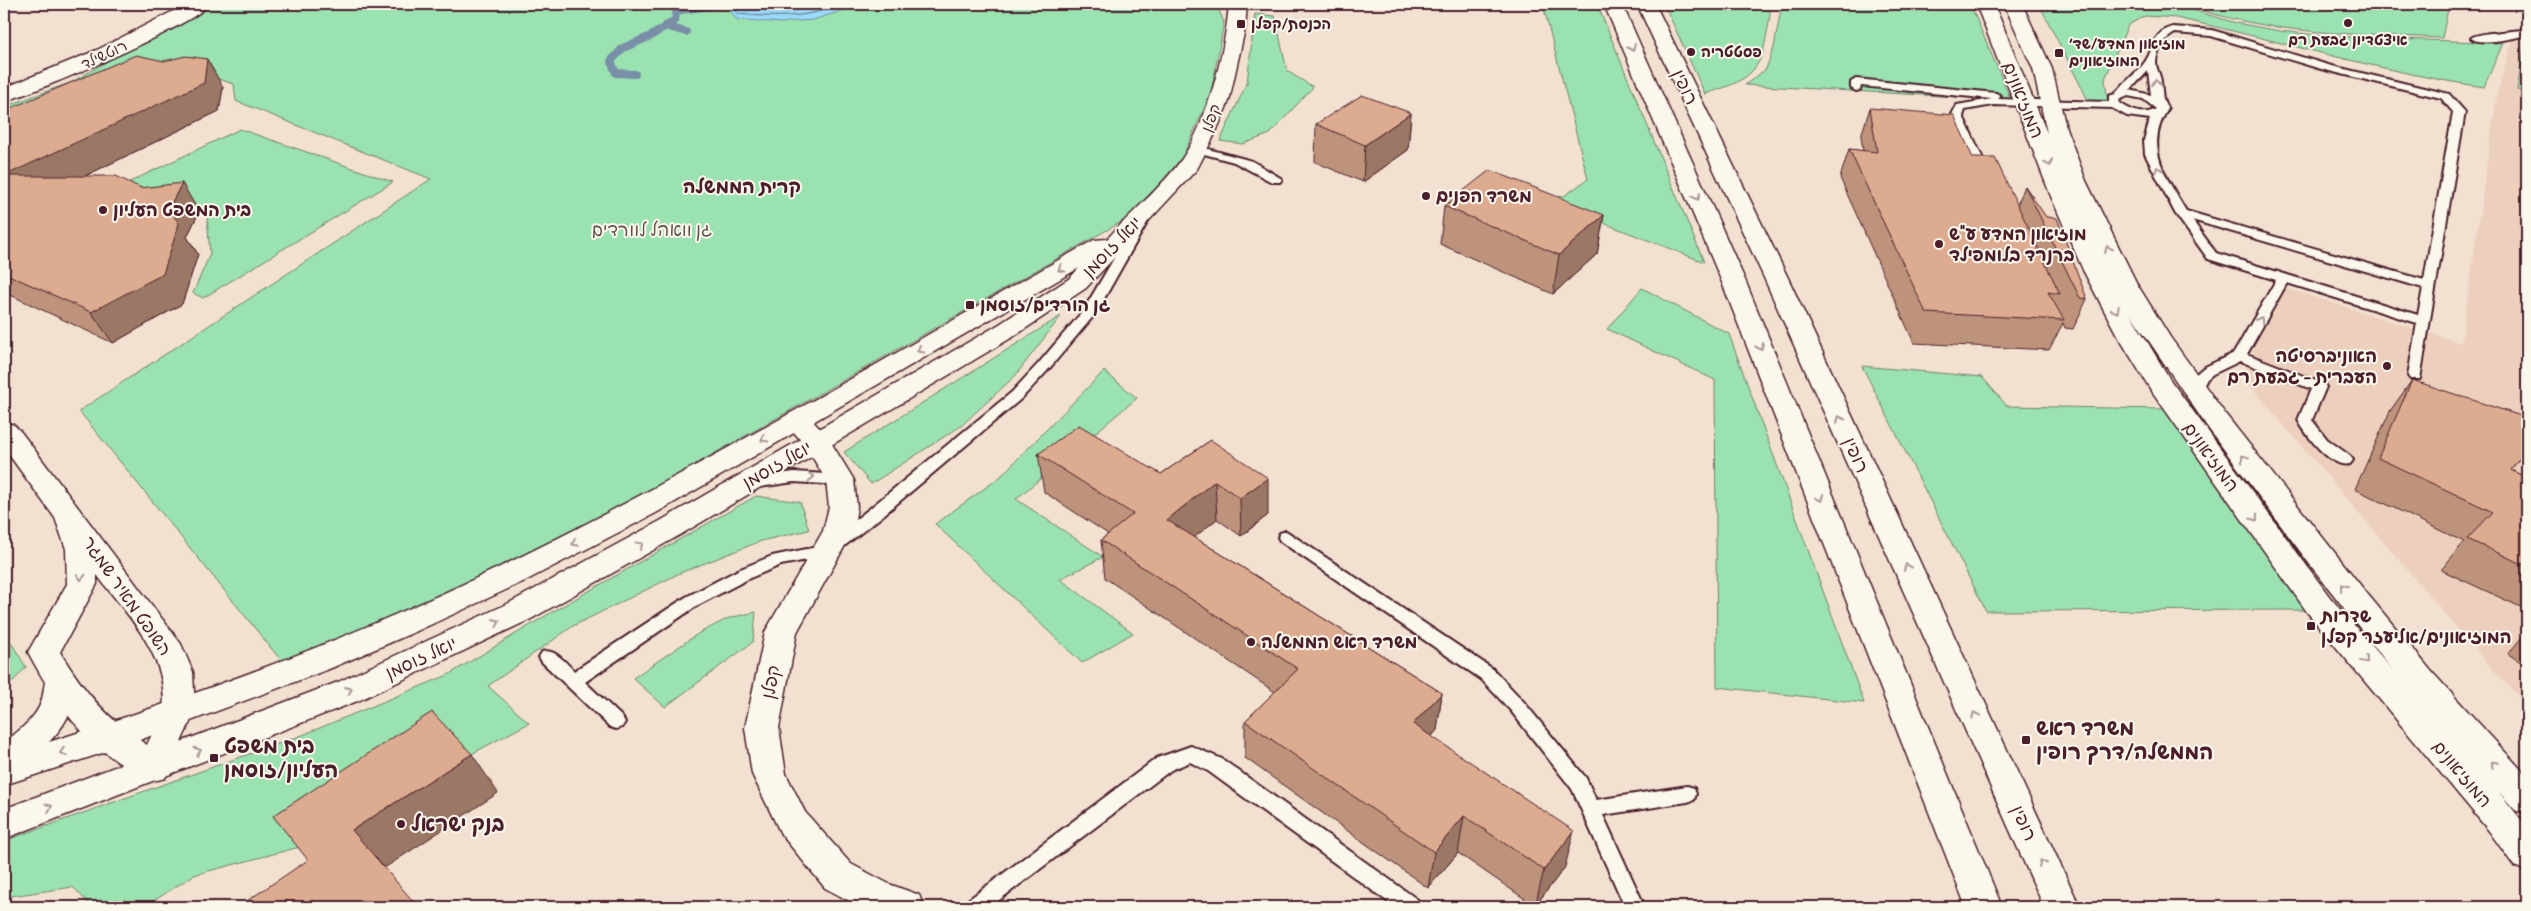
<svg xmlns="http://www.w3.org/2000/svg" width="2531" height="911" font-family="'Patrick Hand','Playpen Sans Hebrew',sans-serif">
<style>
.built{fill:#ecd0bd}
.green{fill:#9ae2b0;stroke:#72806e}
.water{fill:#98dafa;stroke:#798fa7}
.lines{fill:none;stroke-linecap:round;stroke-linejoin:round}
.shore{stroke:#696a7e;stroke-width:1}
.stream{stroke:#798fa7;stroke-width:8}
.lane-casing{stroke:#4a1f2b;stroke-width:4}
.street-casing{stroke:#4a1f2b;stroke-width:3}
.secondary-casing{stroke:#4a1f2b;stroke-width:3}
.lane{fill:#fbf7ec;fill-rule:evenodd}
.street{fill:#fbf7ec;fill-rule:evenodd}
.secondary{fill:#fbf7ec;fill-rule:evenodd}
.wall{fill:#be937c;stroke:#4a1f2b}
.shaded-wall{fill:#9b7865;stroke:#4a1f2b}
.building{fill:#ddab90;stroke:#4a1f2b}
.oneway{stroke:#ab9695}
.poi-dot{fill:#4a1f2b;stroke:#fbf7ec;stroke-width:2}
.labels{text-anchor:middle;stroke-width:4;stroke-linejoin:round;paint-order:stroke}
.far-poi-label{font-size:15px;font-weight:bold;fill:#4a1f2b;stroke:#fbf7ec;text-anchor:start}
.far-street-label{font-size:15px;fill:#4a1f2b;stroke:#fbf7ec}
.street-label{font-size:18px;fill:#4a1f2b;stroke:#fbf7ec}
.poi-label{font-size:18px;font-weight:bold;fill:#4a1f2b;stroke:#fbf7ec;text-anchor:start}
.park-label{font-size:18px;fill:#5e504c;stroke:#fbf7ec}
.far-district-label{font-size:19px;font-weight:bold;fill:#4a1f2b;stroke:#fbf7ec}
.near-poi-label{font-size:21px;font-weight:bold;fill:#4a1f2b;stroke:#fbf7ec;text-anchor:start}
</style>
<rect width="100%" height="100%" fill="#f2e0d0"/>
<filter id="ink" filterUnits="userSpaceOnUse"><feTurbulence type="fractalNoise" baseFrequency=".02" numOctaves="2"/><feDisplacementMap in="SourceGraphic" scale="10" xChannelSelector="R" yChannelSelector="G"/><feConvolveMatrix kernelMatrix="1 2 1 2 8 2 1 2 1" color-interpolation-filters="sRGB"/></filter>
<g filter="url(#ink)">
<!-- built -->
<path class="built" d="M 2527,36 L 2527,706 L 2487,663 L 2242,376 L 2282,287 L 2461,343 L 2497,94 L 2513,39 Z"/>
<!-- green -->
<g class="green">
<path d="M 215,4 L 1216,4 L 1224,22 L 1211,93 L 1183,156 L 1135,214 L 624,505 L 288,669 L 79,411 L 431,179 L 236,101 L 234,84 L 208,76 L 4,142 L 4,107 L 72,82 L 135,45 Z"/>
<path d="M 1552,4 L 1597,4 L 1704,262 L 1542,199 L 1564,196 L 1588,179 L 1544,9 Z"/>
<path d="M 1664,4 L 1770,4 C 1771,16 1768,26 1766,38 C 1760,77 1739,83 1705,94 Z"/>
<path d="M 1782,4 L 1970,4 L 2011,100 L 1745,85 L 1766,69 L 1774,47 Z"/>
<path d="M 2039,4 L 2172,4 L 2236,23 L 2280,31 L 2326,36 L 2503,43 L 2484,87 C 2380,72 2279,40 2176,18 L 2145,16 L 2128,25 L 2105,79 L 2108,105 L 2089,102 Z"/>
<path d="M 2183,4 L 2449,4 L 2442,38 C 2354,34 2267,35 2183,4 Z"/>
<path d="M 1255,14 L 1275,16 L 1287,71 L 1313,87 L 1270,134 L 1243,144 L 1220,141 L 1247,83 Z"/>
<path d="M 2525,44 L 2527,44 L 2527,93 L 2517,90 Z"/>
<path d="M 240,129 L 393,182 L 203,298 L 193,293 L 210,254 L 207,216 L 150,199 L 90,201 Z"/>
<path d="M 1642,288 L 1729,334 L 1864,703 L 1717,687 L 1715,380 L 1607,329 Z"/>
<path d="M 1061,316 L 1015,376 L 961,426 L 871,484 L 844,452 Z"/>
<path d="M 1862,366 L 1982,377 L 2007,406 L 2164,409 L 2308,610 L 1986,611 Z"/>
<path d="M 1104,371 L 1137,398 L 1016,499 L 1103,557 L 1060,579 L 1133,633 L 1082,663 L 935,524 L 999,478 Z"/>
<path d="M 756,496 L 800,502 L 809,530 L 761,541 L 680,573 L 573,626 L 488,686 L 529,723 L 466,757 L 345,835 L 194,875 L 144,907 L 92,907 L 73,887 L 4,897 L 4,841 L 300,736 L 448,675 L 552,612 Z"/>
<path d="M 756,612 L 753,642 L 665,707 L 633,678 L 699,633 L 729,618 Z"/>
<path d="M 4,631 L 26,667 L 4,691 Z"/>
</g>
<!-- water -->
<path class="water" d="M 726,4 L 854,4 L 851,8 L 813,20 L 797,21 L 781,23 L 736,19 Z"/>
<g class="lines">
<!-- shore -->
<g class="shore">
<path d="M 731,4 L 738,14 C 783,18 802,18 846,4"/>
<path d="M 737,4 L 741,8 L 794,10 L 826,4"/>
</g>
<!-- stream -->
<g class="stream">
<path d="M 665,26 L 686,32"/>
<path d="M 635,74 L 616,73 L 611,61 L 623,48 L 651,36 L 675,20 L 676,13 L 681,10 L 724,4"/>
</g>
<!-- lane casing -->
<g class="lane-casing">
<g id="lane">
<path d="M 2173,27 L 2212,30 L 2328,65 L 2449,94 L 2465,112 L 2420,379 L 2410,379 L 2408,376 L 2417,323 L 2287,283 L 2247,354 L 2324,384 L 2326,387 L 2312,420 L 2327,439 L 2350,456 L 2353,460 L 2350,464 C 2331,469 2306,435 2298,420 L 2311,389 L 2240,361 L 2213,374 L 2207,379 L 2199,394 L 2189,394 L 2187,391 L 2196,374 L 2203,368 L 2234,353 L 2276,280 L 2208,259 L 2175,213 L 2145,154 L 2144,140 L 2150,119 L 2127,116 L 2112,108 L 1993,105 L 1965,110 L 1963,116 L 1991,176 L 1985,180 L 1979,176 L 1951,116 L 1957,105 L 1992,99 L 1861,86 L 1860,90 L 1856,91 L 1851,88 L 1851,82 L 1856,79 L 1996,93 L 2001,96 L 1998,99 L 2109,102 L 2109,96 L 2115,94 C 2124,82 2136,74 2145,62 C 2155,48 2151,33 2173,27 ZM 2175,33 L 2211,36 L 2321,69 L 2441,98 L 2453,112 L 2424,280 L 2186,211 C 2166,176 2143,147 2168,109 C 2161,100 2163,93 2161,82 C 2161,76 2156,69 2156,63 C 2156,51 2165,38 2175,33 ZM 2148,71 L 2151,95 L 2130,90 ZM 2128,96 L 2143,99 L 2156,109 C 2144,116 2131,111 2120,103 L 2119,100 ZM 2192,220 L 2423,288 L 2418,315 L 2216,253 Z"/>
<path d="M 2527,29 L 2527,35 C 2515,38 2480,46 2471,38 C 2478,32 2515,32 2527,29 Z"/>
<path d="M 1197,146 L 1252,161 L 1282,179 L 1280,182 L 1272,182 L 1234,162 L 1193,151 L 1191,149 Z"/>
<path d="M 1142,217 L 1148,221 L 1096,313 L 1048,370 L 1022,398 L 881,517 L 833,555 L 781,565 L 750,578 L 698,605 L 585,682 L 622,717 L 625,722 L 622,727 L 616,729 L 610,727 L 542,662 L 539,657 L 542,652 C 555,648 565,662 574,671 L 686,597 L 738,570 L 772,556 L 822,546 L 869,509 L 1012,392 L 1038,364 L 1083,311 L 1136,221 Z"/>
<path d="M 794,472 L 840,475 L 845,476 L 848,480 L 845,484 L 840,485 L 794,482 L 752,488 L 747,487 L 744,483 L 747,479 L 752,478 Z"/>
<path d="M 1286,531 L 1493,669 L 1523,701 L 1586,778 L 1596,800 L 1687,786 L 1694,788 L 1696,794 L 1694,800 L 1687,802 L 1603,815 L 1645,907 L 1625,907 L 1572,789 L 1511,711 L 1481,679 L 1280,541 L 1278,537 L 1280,533 Z"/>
<path d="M 1191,746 L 1222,759 L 1418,900 L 1421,907 L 1395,907 L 1208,771 L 1190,762 L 1171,770 L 990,907 L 965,907 L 968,900 L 1157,758 Z"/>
</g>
</g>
<!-- street casing -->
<g class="street-casing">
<g id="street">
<path d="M 797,411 L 806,414 L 827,436 L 854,480 L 857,507 L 853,531 L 797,632 L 779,728 L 786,774 L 805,812 L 851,864 L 889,884 L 919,895 L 924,907 L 861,907 L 825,888 L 781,834 L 752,774 L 745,728 L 765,632 L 823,531 L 829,507 L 826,480 L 807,448 L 784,420 L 788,414 Z"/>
<path d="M 4,422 L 14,425 L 21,432 L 181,644 L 193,672 L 195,711 L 165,778 C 145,785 137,775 121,764 C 76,733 53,699 28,652 L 67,584 L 66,549 L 55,518 L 4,448 ZM 97,575 C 126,614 170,656 163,710 C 161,721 151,735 147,745 C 107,719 85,693 60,652 L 97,584 Z"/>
</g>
</g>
<!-- secondary casing -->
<g class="secondary-casing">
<g id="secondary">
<path d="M 187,4 L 209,4 C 195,25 34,94 4,101 L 4,88 L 97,50 Z"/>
<path d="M 1229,4 L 1247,4 L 1245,29 L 1229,101 L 1215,134 L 1197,169 L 1086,288 L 1016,335 L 680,535 L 531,619 L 360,700 L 4,839 L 4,809 L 338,682 L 509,603 L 660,521 L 998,325 L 1070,278 L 1079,268 L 656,513 L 525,581 L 417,631 L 329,669 L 121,747 L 4,785 L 4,744 C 16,732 36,719 41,702 C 45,691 43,681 49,671 L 60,667 L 71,671 C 84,695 66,725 49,742 C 205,693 359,635 506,564 C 707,466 899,350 1094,240 L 1107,239 C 1129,215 1155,193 1176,167 C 1207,129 1225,52 1229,4 Z"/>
<path d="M 1604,4 L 1622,4 L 1745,280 L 2002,907 L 1966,907 L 1721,280 Z"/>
<path d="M 1637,4 L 1655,4 L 1789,280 L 2080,907 L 2044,907 L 1765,280 Z"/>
<path d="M 1976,4 L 1994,4 L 2047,133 L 2033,69 L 2004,4 L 2022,4 L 2052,69 L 2066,128 L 2086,181 L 2137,284 L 2170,337 L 2226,415 L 2365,591 L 2432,672 L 2527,776 L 2527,814 L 2515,810 L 2498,791 L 2527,827 L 2527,871 L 2514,866 L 2489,831 L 2307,612 L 2149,387 L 2116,333 L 2083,270 L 2050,194 ZM 2130,313 L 2208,428 L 2311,566 L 2392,669 L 2329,596 L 2171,381 Z"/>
</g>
</g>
<!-- lane -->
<use href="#lane" class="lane"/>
<!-- street -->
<use href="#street" class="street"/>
<!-- secondary -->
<use href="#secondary" class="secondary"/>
</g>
<!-- wall -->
<g class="wall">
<path d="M 223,87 L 219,111 L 85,176 L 141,188 L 199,212 L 187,237 L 198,254 L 182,304 L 113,343 L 4,292 L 4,111 Z"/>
<path d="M 1870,108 L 1973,158 L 2017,205 L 2025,186 L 2087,299 L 2073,329 L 2065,328 L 2063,323 L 2049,350 L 1914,343 L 1840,178 L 1849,149 L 1863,151 L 1861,136 Z"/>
<path d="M 1411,113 L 1408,150 L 1363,182 L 1315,162 L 1316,124 Z"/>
<path d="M 1444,206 L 1604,215 L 1597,254 L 1553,294 L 1440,244 Z"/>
<path d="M 2412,380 L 2511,470 L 2527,478 L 2527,610 L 2441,570 L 2464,542 L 2355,489 L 2390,411 Z"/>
<path d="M 2527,406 L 2527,415 L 2522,412 Z"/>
<path d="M 1211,440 L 1268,515 L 1241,536 L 1217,519 L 1194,537 L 1442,693 L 1437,730 L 1432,736 L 1565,867 L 1535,906 L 1458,853 L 1428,888 L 1245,758 L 1245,721 L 1275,692 L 1105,578 L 1101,540 L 1108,534 L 1044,492 L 1038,454 L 1161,474 Z"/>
<path d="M 2527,631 L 2527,666 L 2508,654 Z"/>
</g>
<!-- shaded-wall -->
<g class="shaded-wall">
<path d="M 207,59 L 223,87 L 219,111 L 25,205 L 4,176 Z"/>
<path d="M 1411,113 L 1408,150 L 1363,182 L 1365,145 Z"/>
<path d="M 182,183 L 199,212 L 187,237 L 198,254 L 182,304 L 113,343 L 91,312 L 169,208 Z"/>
<path d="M 1604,215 L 1597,254 L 1553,294 L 1559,255 Z"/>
<path d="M 1268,478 L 1268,515 L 1241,536 L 1240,498 Z"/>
<path d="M 1215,481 L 1217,519 L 1169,558 L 1167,520 Z"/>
<path d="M 1442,693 L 1437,730 L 1409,761 L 1413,724 Z"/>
<path d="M 472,754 L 498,793 L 383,869 L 352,830 Z"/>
<path d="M 1464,816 L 1458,853 L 1428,888 L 1434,852 Z"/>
<path d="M 1574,831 L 1565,867 L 1535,906 L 1544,870 Z"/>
</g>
<!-- building -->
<g class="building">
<path d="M 136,55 L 164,61 L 186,56 L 207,59 L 204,83 L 4,176 L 116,176 L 141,188 L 182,183 L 169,208 L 179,224 L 163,274 L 91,312 L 4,273 L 4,111 Z"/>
<path d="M 1362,95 L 1411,113 L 1365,145 L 1316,124 Z"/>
<path d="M 1870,108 L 1954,115 L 1973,158 L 1995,158 L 2060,294 L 2048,292 L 2064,320 L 1926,313 L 1849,149 L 1877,152 Z"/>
<path d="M 1490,170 L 1604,215 L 1559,255 L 1444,206 Z"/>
<path d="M 2025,186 L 2046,217 L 2057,218 L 2087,299 L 2080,298 Z"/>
<path d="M 2412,380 L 2527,418 L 2527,448 L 2511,470 L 2527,478 L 2527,566 L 2467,539 L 2493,512 L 2378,458 Z"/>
<path d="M 1079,425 L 1161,474 L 1211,440 L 1268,478 L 1240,498 L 1215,481 L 1167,520 L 1442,693 L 1413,724 L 1574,831 L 1544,870 L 1464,816 L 1434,852 L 1245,721 L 1298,669 L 1101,540 L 1133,514 L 1038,454 Z"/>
<path d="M 432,712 L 472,754 L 352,830 L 418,907 L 238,907 L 308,860 L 273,816 Z"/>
</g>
<!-- one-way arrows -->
<defs><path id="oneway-chevron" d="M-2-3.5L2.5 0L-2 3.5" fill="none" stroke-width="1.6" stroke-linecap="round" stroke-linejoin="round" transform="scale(1.25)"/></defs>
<g class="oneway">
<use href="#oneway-chevron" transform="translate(1632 48) rotate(66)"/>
<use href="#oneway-chevron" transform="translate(2156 82) rotate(-99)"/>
<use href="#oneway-chevron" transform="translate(2049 163) rotate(68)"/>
<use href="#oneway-chevron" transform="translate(2158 170) rotate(-114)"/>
<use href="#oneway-chevron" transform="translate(1697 197) rotate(66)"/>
<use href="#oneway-chevron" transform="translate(2108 249) rotate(-115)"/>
<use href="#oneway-chevron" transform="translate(1061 269) rotate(149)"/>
<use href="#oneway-chevron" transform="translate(2116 310) rotate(63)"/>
<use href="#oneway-chevron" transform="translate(2260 320) rotate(-60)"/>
<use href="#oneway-chevron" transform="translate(1760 347) rotate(68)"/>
<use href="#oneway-chevron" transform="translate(920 350) rotate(150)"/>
<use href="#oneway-chevron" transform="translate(1840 419) rotate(-114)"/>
<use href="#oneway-chevron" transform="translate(764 439) rotate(150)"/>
<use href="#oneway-chevron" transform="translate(2244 458) rotate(-127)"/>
<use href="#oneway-chevron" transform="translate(811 477) rotate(1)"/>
<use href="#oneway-chevron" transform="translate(1820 498) rotate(68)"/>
<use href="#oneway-chevron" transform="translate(2255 518) rotate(54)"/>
<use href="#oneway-chevron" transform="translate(575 543) rotate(153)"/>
<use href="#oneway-chevron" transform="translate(640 545) rotate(-30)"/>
<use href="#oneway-chevron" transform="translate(1907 567) rotate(-114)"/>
<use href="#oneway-chevron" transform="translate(81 577) rotate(93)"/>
<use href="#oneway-chevron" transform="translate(2343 587) rotate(-129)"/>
<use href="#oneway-chevron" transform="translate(497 622) rotate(-25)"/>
<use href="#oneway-chevron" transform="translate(2365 660) rotate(50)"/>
<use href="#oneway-chevron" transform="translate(349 690) rotate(-23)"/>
<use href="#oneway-chevron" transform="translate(1975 715) rotate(-114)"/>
<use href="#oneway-chevron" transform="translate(198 751) rotate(-21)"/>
<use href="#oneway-chevron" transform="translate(63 752) rotate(162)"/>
<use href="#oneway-chevron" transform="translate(2494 764) rotate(-134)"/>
<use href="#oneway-chevron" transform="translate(49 807) rotate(-20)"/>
<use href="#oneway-chevron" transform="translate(2042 863) rotate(-114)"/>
</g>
</g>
<!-- markers -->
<g class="poi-dot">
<circle cx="2348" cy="23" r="5"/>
<rect x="1236" y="19" width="10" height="10" rx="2.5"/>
<circle cx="1691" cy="52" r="5"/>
<rect x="2054" y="48" width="10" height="10" rx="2.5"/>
<circle cx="1426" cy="196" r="5"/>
<circle cx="103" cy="210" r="5"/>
<circle cx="1939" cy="244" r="5"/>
<rect x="965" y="300" width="10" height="10" rx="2.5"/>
<circle cx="2387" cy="366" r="5"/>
<rect x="2306" y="621" width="10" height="10" rx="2.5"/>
<circle cx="1251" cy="642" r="5"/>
<rect x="2021" y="735" width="10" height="10" rx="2.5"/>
<rect x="209" y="753" width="10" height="10" rx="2.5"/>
<circle cx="401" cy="824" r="5"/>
</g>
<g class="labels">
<!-- far-poi labels -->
<g class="far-poi-label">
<text x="1251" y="29">הכנסת/קפלן</text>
<text x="2348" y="45" text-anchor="middle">איצטדיון גבעת רם</text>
<text x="2069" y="49">מוזיאון המדע/שד׳<tspan x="2069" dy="17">המוזיאונים</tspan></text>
<text x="1701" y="57">פסטטריה</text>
</g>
<!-- far-street labels -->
<g class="far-street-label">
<text transform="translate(104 55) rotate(-25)" y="5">רוטשילד</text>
<text transform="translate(1211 118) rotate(-68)" y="5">קפלן</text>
</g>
<!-- street labels -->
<g class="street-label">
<text transform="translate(1685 87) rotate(65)" y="6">רופין</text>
<text transform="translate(2023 100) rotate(68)" y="6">המוזיאונים</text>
<text transform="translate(1112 247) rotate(-46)" y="6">יואל זוסמן</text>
<text transform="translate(1856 455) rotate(66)" y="6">רופין</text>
<text transform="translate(2211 457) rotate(54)" y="6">המוזיאונים</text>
<text transform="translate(777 465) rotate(-30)" y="6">יואל זוסמן</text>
<text transform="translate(127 596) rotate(55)" y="6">השופט מאיר שמגר</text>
<text transform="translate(421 658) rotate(-25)" y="6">יואל זוסמן</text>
<text transform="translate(771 682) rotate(-78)" y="6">קפלן</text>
<text transform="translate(2462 774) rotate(50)" y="6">המוזיאונים</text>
<text transform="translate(2024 823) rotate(66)" y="6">רופין</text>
</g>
<!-- poi labels -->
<g class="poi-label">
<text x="1436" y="202">משרד הפנים</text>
<text x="113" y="216">בית המשפט העליון</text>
<text x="1949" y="240">מוזיאון המדע ע"ש<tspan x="1949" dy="21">ברנרד בלומפילד</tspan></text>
<text x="980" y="311">גן הורדים/זוסמן</text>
<text x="2377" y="362" text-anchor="end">האוניברסיטה<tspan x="2377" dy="21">העברית - גבעת רם</tspan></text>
<text x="2321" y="622">שדרות<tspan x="2321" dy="21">המוזיאונים/אליעזר קפלן</tspan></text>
<text x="1261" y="648">משרד ראש הממשלה</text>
</g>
<!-- park labels -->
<g class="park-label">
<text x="652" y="236">גן וואהל לוורדים</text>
</g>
<!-- far-district labels -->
<g class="far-district-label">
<text x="742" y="193">קרית הממשלה</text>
</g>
<!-- near-poi labels -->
<g class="near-poi-label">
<text x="2036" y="735">משרד ראש<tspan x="2036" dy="24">הממשלה/דרך רופין</tspan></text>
<text x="224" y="753">בית משפט<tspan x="224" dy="24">העליון/זוסמן</tspan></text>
<text x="411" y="831">בנק ישראל</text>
</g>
</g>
<!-- margin -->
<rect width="2531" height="911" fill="none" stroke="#fbf7ec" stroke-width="20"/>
<rect x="10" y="10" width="2511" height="891" fill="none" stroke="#4a1f2b" stroke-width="2" filter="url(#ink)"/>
</svg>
